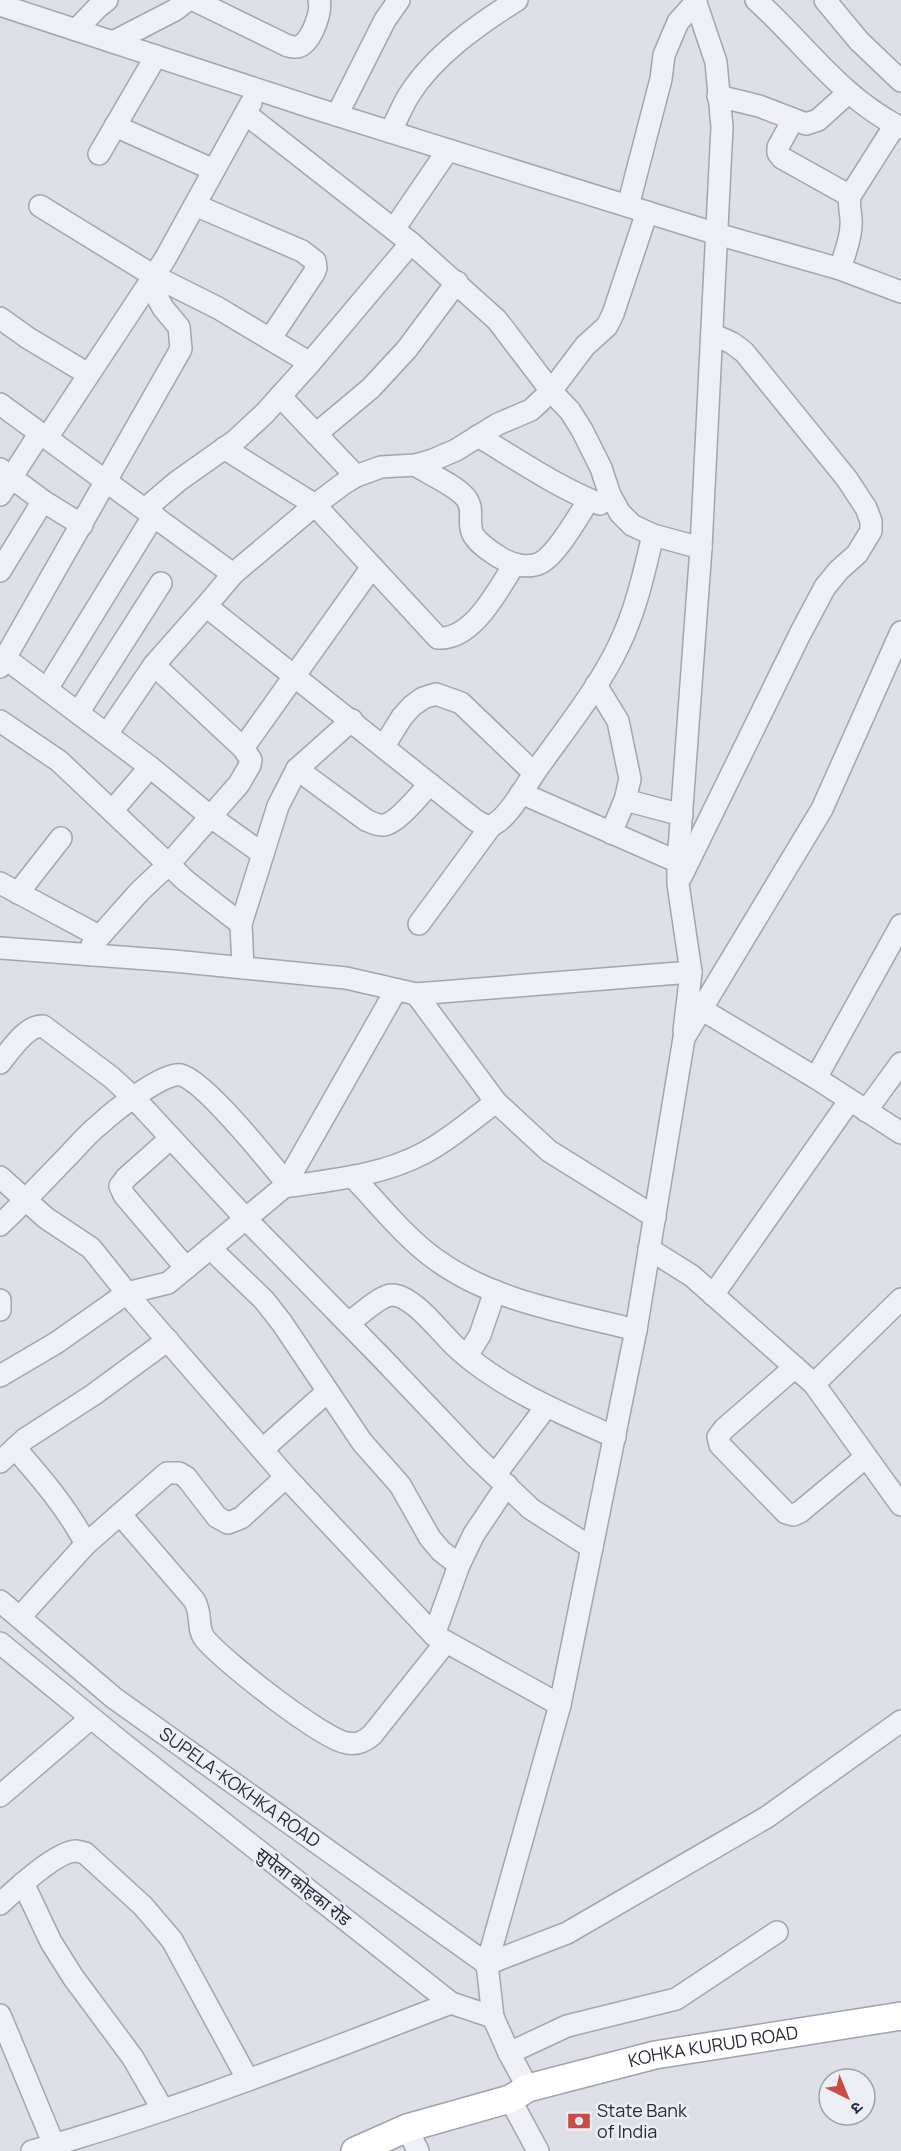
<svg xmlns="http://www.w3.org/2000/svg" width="901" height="2151" font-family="Manrope,'Noto Sans Devanagari',sans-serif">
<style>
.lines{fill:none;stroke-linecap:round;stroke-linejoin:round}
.minor-casing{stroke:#a3a4b0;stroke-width:24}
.major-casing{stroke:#9da1b1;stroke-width:30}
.minor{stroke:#eff0f5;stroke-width:21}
.major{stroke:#fff;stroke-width:27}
.labels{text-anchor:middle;stroke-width:5;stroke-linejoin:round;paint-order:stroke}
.street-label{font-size:18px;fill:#272a3c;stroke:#eceef4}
.poi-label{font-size:18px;fill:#272a3c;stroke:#eceef4;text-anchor:start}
</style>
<rect width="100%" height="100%" fill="#dddee6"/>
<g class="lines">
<!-- minor casing -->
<g class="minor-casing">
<g id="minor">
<path d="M 194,0 L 288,46 C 293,47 298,48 302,45 C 313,37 322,11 319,0"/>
<path d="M 756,0 C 806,45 839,96 901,128"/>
<path d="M 825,0 L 859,41 L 901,81"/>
<path d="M 0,5 L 314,108 L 717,234 L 840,269 L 901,292"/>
<path d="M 76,30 L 98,7 L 107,0"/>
<path d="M 113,42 L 175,10 L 188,0"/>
<path d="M 718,96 L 759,106 L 806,124 L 818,120 L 848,93"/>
<path d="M 246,114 L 411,243 L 497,320 L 551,391 L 570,411 L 582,430 L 601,468 L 610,495 L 620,513 L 632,525 L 653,535 L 701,548"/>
<path d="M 337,115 L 385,20 L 399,0"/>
<path d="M 793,120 L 778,147 L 778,153 L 782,158 L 850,196"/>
<path d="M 115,126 L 214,170"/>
<path d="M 390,132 C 397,120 402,106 409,95 C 434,55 479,24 517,0"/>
<path d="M 99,154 L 156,56"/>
<path d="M 195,205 L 302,251 L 315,261 L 316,268 L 314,273 L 270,339"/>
<path d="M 40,206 L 154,276 L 218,308 L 310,363"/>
<path d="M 628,206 L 661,79 L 664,55 L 678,22 L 696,2"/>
<path d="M 647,212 L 613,314 L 607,326 L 585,346 L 551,391 L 531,410 L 498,424 L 456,450 L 433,460 L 415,465 L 381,467 L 356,476 L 343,484 L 315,505 L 233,574 L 206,606 L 475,820 C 483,825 489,828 496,823 C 511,813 525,787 535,772 C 563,732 599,688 619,645 C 636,610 644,573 653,535"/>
<path d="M 394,229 L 448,150"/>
<path d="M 840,269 C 844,255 851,240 851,225 C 852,215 848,208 850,196 L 895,125"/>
<path d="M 0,318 L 28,338 L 88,374"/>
<path d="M 280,396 L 356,476"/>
<path d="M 0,404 L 233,574"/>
<path d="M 316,434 L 371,388 L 407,349 L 457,282"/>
<path d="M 478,436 C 518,460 557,487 600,504"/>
<path d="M 47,438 L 165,259 L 251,103"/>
<path d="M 224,448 L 315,505 L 438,638 C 473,640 497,591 514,565"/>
<path d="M 415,465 C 429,474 455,485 465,497 C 476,509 466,524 474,536 C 480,545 490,551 499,557 C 510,564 529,570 542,562 C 558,553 578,516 589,500"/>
<path d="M 0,469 L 43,501 L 82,525"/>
<path d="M 0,495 L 40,433"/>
<path d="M 145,509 L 178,481 L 236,440 L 265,413 L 310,363 L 411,243"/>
<path d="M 0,571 L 43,501"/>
<path d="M 5,658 L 150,767 L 211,817 L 263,854"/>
<path d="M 0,667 L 181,349 L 179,327 L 163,308 L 150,283"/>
<path d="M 596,685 L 618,721 L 630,779 L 625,800 L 611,833"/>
<path d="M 47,689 L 154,515"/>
<path d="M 78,713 L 161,583"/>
<path d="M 0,721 L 59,761 L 186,881 L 241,924"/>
<path d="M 107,734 L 154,665 L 206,606"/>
<path d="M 384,746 L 402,717 L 412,706 L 423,698 L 436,694 L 461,703 L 534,773"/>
<path d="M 243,748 L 372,567"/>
<path d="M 297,769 L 366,820 C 371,822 378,826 384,825 C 398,823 420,794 430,784"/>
<path d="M 521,793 L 678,862"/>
<path d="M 625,800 L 682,815"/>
<path d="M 112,811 L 150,767"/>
<path d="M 681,877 L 800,634 L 825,587 L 839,570 L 857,554 L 871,531 L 871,521 L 866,508 L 847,479 L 744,352 L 732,343 L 712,334"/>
<path d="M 0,883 L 99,936"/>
<path d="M 18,893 L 61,838"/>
<path d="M 419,924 L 491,826"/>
<path d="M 0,948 L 174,961 L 346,978 L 416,994 L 691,972"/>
<path d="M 93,955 L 92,945 L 140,891 L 169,864 L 239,784 L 250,765 L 251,760 L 243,748 L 154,665"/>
<path d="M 243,968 L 241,924 L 278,806 L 297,769 L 352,720"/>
<path d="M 416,994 L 496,1102 L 549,1151 L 655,1217"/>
<path d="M 701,1009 L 816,1078 L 901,1133"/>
<path d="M 684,1031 L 691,972 L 678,884 L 678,862 L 701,548 L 722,127 L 716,62 L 695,0"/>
<path d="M 0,1063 C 10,1051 26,1025 43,1026 L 111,1077 L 134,1098 L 246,1219 L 380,1356 L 475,1456 L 531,1509 L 592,1548"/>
<path d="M 816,1078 L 901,925"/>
<path d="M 866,1111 L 901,1063"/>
<path d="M 171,1138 L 126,1178 L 120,1186 L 124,1195 L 186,1268"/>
<path d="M 0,1177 L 46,1218 L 91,1248 L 135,1303 L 286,1477 L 434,1635 L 560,1705"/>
<path d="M 353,1177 C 380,1205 406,1239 438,1261 C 495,1302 570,1313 636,1330"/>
<path d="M 284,1187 C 331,1180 381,1176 424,1153 C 448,1141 474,1118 496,1102"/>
<path d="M 0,1225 C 22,1204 43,1182 64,1160 C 76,1148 87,1134 100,1124 C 113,1112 164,1071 181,1075 C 206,1082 267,1160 286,1182"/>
<path d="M 210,1248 L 264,1300 L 282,1323 L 362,1442 L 400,1485 L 430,1538 L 441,1551 L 459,1565"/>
<path d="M 649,1249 L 692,1276 L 814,1384 L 901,1505"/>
<path d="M 713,1295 L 850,1100"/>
<path d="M 0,1300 L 0,1310"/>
<path d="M 349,1323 C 358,1316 380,1296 391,1295 C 413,1294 442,1335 458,1349 C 503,1389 560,1413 615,1437"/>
<path d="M 467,1356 L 480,1335 L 495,1291"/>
<path d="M 795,1367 L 724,1429 L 718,1437 L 720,1445 L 786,1513 L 793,1515 L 800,1512 L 866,1457"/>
<path d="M 0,1376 L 56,1343 L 127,1293 L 168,1283 L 284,1187 L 396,990"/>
<path d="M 814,1384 L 901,1299"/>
<path d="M 15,1448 C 42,1479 67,1508 86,1544"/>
<path d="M 263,1449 L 327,1392"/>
<path d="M 0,1462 L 25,1439 L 93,1395 L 168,1340"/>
<path d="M 495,1475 L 546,1407"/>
<path d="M 120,1514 L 194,1600 C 203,1614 196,1628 205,1639 C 223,1661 322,1739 347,1743 C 357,1745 364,1742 372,1735 L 446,1642"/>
<path id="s1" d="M 0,1601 L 114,1698 L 487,1964"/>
<path d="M 20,1617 L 86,1544 L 167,1473 L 179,1473 L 186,1477 L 217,1517 L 228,1523 L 241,1518 L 286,1477"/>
<path d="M 434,1635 L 459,1565 L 474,1534 L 507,1485"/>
<path d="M 0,1643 L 121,1742 L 451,2003 L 493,2017"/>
<path d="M 0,1796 L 91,1718"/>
<path d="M 23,1883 L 51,1942 L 73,1977 L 133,2058 L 163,2110"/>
<path d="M 0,1904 C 14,1891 57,1851 76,1851 C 77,1851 84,1853 85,1853 L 143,1906 L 172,1940 L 248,2080"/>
<path d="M 487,1964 L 567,1933 L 767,1817 L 901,1721"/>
<path d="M 0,2015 L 54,2145"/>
<path d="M 509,2053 L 567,2026 L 676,1999 L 777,1932"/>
<path d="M 528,2088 L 509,2053 L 493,2017 L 487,1964 L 560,1705 L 636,1330 L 684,1038 L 822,809 L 901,632"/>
<path d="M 510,2099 L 538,2151"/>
<path d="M 407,2128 L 418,2151"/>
<path d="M 32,2151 C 175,2111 312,2056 451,2003"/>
</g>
</g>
<!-- major casing -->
<g class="major-casing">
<g id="major">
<path id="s2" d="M 355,2151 L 407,2128 L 510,2099 L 528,2088 L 655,2055 L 901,2016"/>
</g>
</g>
<!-- minor -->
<use href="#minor" class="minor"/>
<!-- major -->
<use href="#major" class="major"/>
</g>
<!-- icons -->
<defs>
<g id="bank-bare" transform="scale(1.8)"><path d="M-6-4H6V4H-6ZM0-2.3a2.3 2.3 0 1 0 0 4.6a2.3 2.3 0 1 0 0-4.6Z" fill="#c84d45" stroke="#eceef4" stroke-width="2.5" paint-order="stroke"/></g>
</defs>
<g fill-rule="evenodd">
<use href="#bank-bare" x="579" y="2121"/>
</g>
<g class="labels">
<!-- street labels -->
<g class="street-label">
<text dy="6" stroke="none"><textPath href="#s1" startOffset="304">SUPELA-KOKHKA ROAD</textPath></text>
<text transform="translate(303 1887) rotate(38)" y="6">सुपेला कोहका रोड</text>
<text dy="6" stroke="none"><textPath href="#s2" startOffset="375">KOHKA KURUD ROAD</textPath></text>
</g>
<!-- poi labels -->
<g class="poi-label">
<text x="597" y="2117">State Bank<tspan x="597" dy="21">of India</tspan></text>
</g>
</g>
<!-- north arrow -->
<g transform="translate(847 2097) rotate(137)"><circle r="28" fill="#eceef4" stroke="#9da0aa" stroke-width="1.5"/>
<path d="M0-4.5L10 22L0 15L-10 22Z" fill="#c84d45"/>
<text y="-9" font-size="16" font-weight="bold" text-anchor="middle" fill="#272a3c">उ</text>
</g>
</svg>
